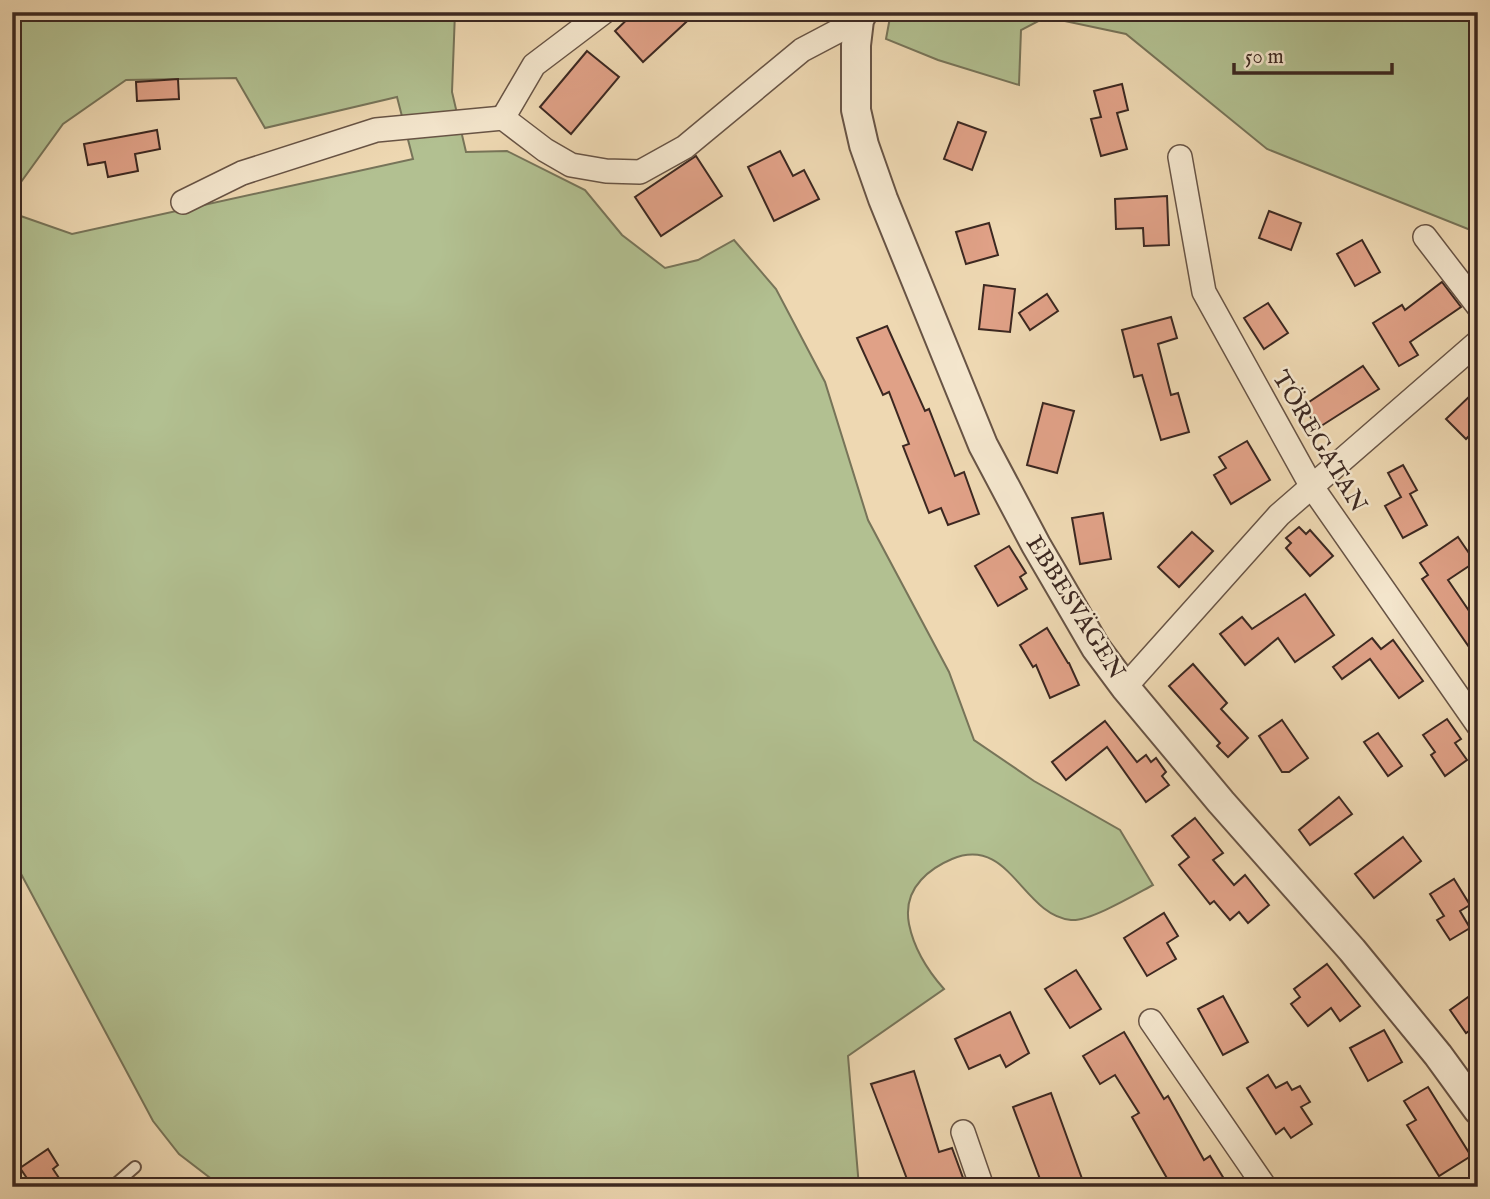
<svg xmlns="http://www.w3.org/2000/svg" width="1490" height="1199" font-family="'IM FELL English',serif">
<style>
.green{fill:#b2c091;stroke:#777459;stroke-width:2}
.building{fill:#e0a187;stroke:#3c2821;stroke-width:2}
.lines{fill:none;stroke-linecap:round;stroke-linejoin:round}
.service-casing{stroke:#685445;stroke-width:14}
.minor-casing{stroke:#685445;stroke-width:26}
.tertiary-casing{stroke:#685445;stroke-width:32}
.service{stroke:#f4e6cd;stroke-width:10}
.minor{stroke:#f4e6cd;stroke-width:23}
.tertiary{stroke:#f4e6cd;stroke-width:28}
.labels{text-anchor:middle;stroke-width:5;stroke-linejoin:round;paint-order:stroke}
.street-label{font-size:24px;fill:#3c2821;stroke:#f4e6cd}
</style>
<rect width="100%" height="100%" fill="#eed8b2"/>
<filter id="stains"><feTurbulence type="fractalNoise" baseFrequency=".00286" numOctaves="4"/><feColorMatrix values="0 0 0 0 .2 0 0 0 0 .09 0 0 0 0 .02 0 0 0 .5 -.17"/></filter>
<radialGradient id="worn" r=".72"><stop offset=".6" stop-color="#630" stop-opacity="0"/><stop offset="1" stop-color="#630" stop-opacity=".3"/></radialGradient>
<!-- green -->
<g class="green">
<path d="M 12,12 L 455,12 L 452,92 L 466,152 L 507,151 L 585,190 L 622,235 L 665,268 L 698,260 L 734,240 L 776,289 L 825,382 L 868,520 L 949,672 L 974,740 L 1034,781 L 1120,830 L 1153,885 C 1136,894 1089,922 1071,920 C 1022,915 1010,835 952,859 C 940,864 930,870 921,880 C 910,892 906,908 909,924 C 914,949 928,971 944,989 L 848,1056 L 859,1187 L 222,1187 L 179,1154 L 153,1121 L 12,857 L 12,213 L 72,234 L 413,159 L 397,97 L 265,128 L 236,78 L 126,80 L 63,124 L 21,182 L 12,177 Z"/>
<path d="M 891,12 L 1478,12 L 1478,233 L 1267,149 L 1126,34 L 1046,17 L 1021,30 L 1019,85 L 938,60 L 886,39 Z"/>
</g>
<!-- building -->
<g class="building">
<path d="M 635,12 L 697,12 L 643,62 L 615,31 Z"/>
<path d="M 587,51 L 619,77 L 571,134 L 540,107 Z"/>
<path d="M 178,79 L 179,99 L 137,101 L 136,82 Z"/>
<path d="M 1122,84 L 1128,110 L 1117,113 L 1127,149 L 1101,156 L 1091,119 L 1101,117 L 1094,91 Z"/>
<path d="M 958,122 L 986,132 L 972,170 L 944,159 Z"/>
<path d="M 157,130 L 160,149 L 135,154 L 138,171 L 108,177 L 105,162 L 88,165 L 84,144 Z"/>
<path d="M 780,151 L 793,176 L 804,170 L 819,199 L 774,221 L 748,167 Z"/>
<path d="M 696,156 L 722,196 L 661,236 L 635,197 Z"/>
<path d="M 1167,196 L 1169,245 L 1144,246 L 1143,228 L 1116,229 L 1115,199 Z"/>
<path d="M 1269,211 L 1301,223 L 1291,250 L 1259,238 Z"/>
<path d="M 989,223 L 998,255 L 966,264 L 956,232 Z"/>
<path d="M 1362,240 L 1380,272 L 1355,286 L 1337,254 Z"/>
<path d="M 1442,282 L 1461,307 L 1410,342 L 1418,355 L 1399,366 L 1373,323 L 1402,305 L 1405,310 Z"/>
<path d="M 984,285 L 1015,289 L 1010,332 L 979,329 Z"/>
<path d="M 1047,294 L 1058,311 L 1030,330 L 1019,313 Z"/>
<path d="M 1268,303 L 1288,333 L 1264,349 L 1244,318 Z"/>
<path d="M 1171,317 L 1177,338 L 1158,344 L 1171,395 L 1178,393 L 1189,432 L 1161,440 L 1142,375 L 1134,377 L 1122,330 Z"/>
<path d="M 887,326 L 925,411 L 929,409 L 955,476 L 964,472 L 979,514 L 948,525 L 941,508 L 929,513 L 903,446 L 909,444 L 889,392 L 883,395 L 857,338 Z"/>
<path d="M 1363,366 L 1379,389 L 1318,428 L 1303,406 Z"/>
<path d="M 1478,388 L 1478,427 L 1466,439 L 1446,419 Z"/>
<path d="M 1043,403 L 1074,411 L 1057,473 L 1027,465 Z"/>
<path d="M 1247,441 L 1270,480 L 1231,504 L 1214,475 L 1226,468 L 1219,457 Z"/>
<path d="M 1403,465 L 1417,490 L 1410,494 L 1427,525 L 1403,538 L 1385,506 L 1401,497 L 1388,473 Z"/>
<path d="M 1103,513 L 1111,559 L 1080,564 L 1072,518 Z"/>
<path d="M 1299,527 L 1306,534 L 1310,530 L 1333,556 L 1310,576 L 1286,548 L 1291,543 L 1286,538 Z"/>
<path d="M 1192,532 L 1213,551 L 1179,587 L 1158,567 Z"/>
<path d="M 1458,537 L 1475,562 L 1448,580 L 1478,624 L 1478,660 L 1422,579 L 1428,575 L 1420,563 Z"/>
<path d="M 1009,546 L 1026,573 L 1020,577 L 1027,589 L 998,606 L 975,566 Z"/>
<path d="M 1305,594 L 1334,635 L 1295,662 L 1278,638 L 1245,665 L 1220,634 L 1242,617 L 1252,629 Z"/>
<path d="M 1047,628 L 1068,663 L 1069,663 L 1079,685 L 1050,698 L 1036,665 L 1033,667 L 1020,645 Z"/>
<path d="M 1372,638 L 1381,649 L 1393,640 L 1423,681 L 1399,698 L 1370,659 L 1342,679 L 1333,667 Z"/>
<path d="M 1193,664 L 1227,703 L 1221,709 L 1248,738 L 1228,757 L 1217,746 L 1220,743 L 1169,686 Z"/>
<path d="M 1447,719 L 1461,739 L 1455,743 L 1467,760 L 1445,776 L 1431,755 L 1435,752 L 1423,735 Z"/>
<path d="M 1282,720 L 1308,758 L 1289,772 L 1282,772 L 1259,736 Z"/>
<path d="M 1105,721 L 1137,762 L 1146,755 L 1151,762 L 1156,758 L 1166,772 L 1162,776 L 1169,785 L 1146,802 L 1107,747 L 1066,780 L 1052,762 Z"/>
<path d="M 1378,733 L 1402,766 L 1388,776 L 1364,742 Z"/>
<path d="M 1339,797 L 1352,814 L 1310,845 L 1299,830 Z"/>
<path d="M 1195,818 L 1223,853 L 1213,860 L 1234,885 L 1245,875 L 1269,905 L 1248,923 L 1239,912 L 1230,920 L 1214,901 L 1210,904 L 1179,865 L 1189,857 L 1172,836 Z"/>
<path d="M 1403,837 L 1421,861 L 1374,898 L 1355,874 Z"/>
<path d="M 1454,879 L 1470,905 L 1460,911 L 1470,928 L 1450,940 L 1437,920 L 1444,916 L 1430,894 Z"/>
<path d="M 1164,913 L 1178,936 L 1167,943 L 1176,959 L 1147,976 L 1124,938 Z"/>
<path d="M 1327,964 L 1360,1006 L 1340,1021 L 1331,1008 L 1308,1026 L 1291,1004 L 1300,997 L 1294,989 Z"/>
<path d="M 1076,970 L 1101,1009 L 1070,1028 L 1045,989 Z"/>
<path d="M 1478,990 L 1478,1025 L 1466,1033 L 1450,1010 Z"/>
<path d="M 1223,996 L 1248,1042 L 1223,1055 L 1198,1009 Z"/>
<path d="M 1010,1012 L 1029,1053 L 1006,1067 L 1000,1055 L 969,1069 L 955,1039 Z"/>
<path d="M 1384,1030 L 1402,1062 L 1368,1081 L 1350,1048 Z"/>
<path d="M 1124,1032 L 1164,1099 L 1168,1096 L 1204,1160 L 1210,1156 L 1229,1187 L 1172,1187 L 1132,1117 L 1139,1113 L 1115,1075 L 1100,1084 L 1083,1056 Z"/>
<path d="M 914,1071 L 939,1152 L 952,1148 L 963,1178 L 938,1187 L 910,1187 L 871,1084 Z"/>
<path d="M 1268,1075 L 1276,1088 L 1287,1082 L 1292,1090 L 1300,1086 L 1310,1102 L 1301,1107 L 1312,1124 L 1291,1138 L 1284,1128 L 1276,1134 L 1247,1088 Z"/>
<path d="M 1428,1087 L 1471,1156 L 1439,1176 L 1407,1125 L 1416,1120 L 1404,1101 Z"/>
<path d="M 1051,1093 L 1085,1187 L 1043,1187 L 1013,1107 Z"/>
<path d="M 48,1149 L 58,1165 L 53,1169 L 65,1187 L 33,1187 L 20,1168 Z"/>
</g>
<g class="lines">
<!-- service casing -->
<g class="service-casing">
<path id="service" d="M 112,1187 L 135,1167"/>
</g>
<!-- minor casing -->
<g class="minor-casing">
<g id="minor">
<path d="M 503,118 L 534,65 L 604,12"/>
<path d="M 1180,157 L 1204,292 L 1312,487 L 1478,725"/>
<path d="M 183,202 L 242,173 L 376,130 L 503,118 L 545,150 L 571,165 L 606,171 L 640,172 L 685,147 L 802,50 L 859,20"/>
<path d="M 1425,237 L 1478,306"/>
<path d="M 1125,687 L 1279,515 L 1478,342"/>
<path d="M 1151,1021 L 1265,1187"/>
<path d="M 963,1132 L 982,1187"/>
</g>
</g>
<!-- tertiary casing -->
<g class="tertiary-casing">
<path id="tertiary" d="M 863,12 L 859,20 L 856,45 L 856,110 L 864,145 L 883,199 L 983,445 L 1036,545 L 1096,648 L 1125,687 L 1221,802 L 1352,950 L 1438,1055 L 1478,1110"/>
</g>
<!-- service -->
<use href="#service" class="service"/>
<!-- minor -->
<use href="#minor" class="minor"/>
<!-- tertiary -->
<use href="#tertiary" class="tertiary"/>
</g>
<g class="labels">
<!-- street labels -->
<g class="street-label">
<text transform="translate(1320 441) rotate(59)" y="8">TÖREGATAN</text>
<text transform="translate(1076 607) rotate(58)" y="8">EBBESVÄGEN</text>
</g>
</g>
<!-- margin -->
<rect width="1490" height="1199" fill="none" stroke="#eed8b2" stroke-width="42"/>
<rect x="14" y="14" width="1462" height="1171" fill="none" stroke="#3c2821" stroke-width="3.5"/>
<rect x="21" y="21" width="1448" height="1157" fill="none" stroke="#3c2821" stroke-width="2"/>
<!-- scale -->
<path d="M1234 63v10h158v-10" fill="none" stroke="#3c2821" stroke-width="3.5"/>
<text x="1245" y="63" font-size="21" fill="#3c2821" stroke="#f4e6cd" stroke-width="5" paint-order="stroke">50 m</text>
<rect width="100%" height="100%" filter="url(#stains)"/>
<rect width="100%" height="100%" fill="url(#worn)"/>
</svg>
